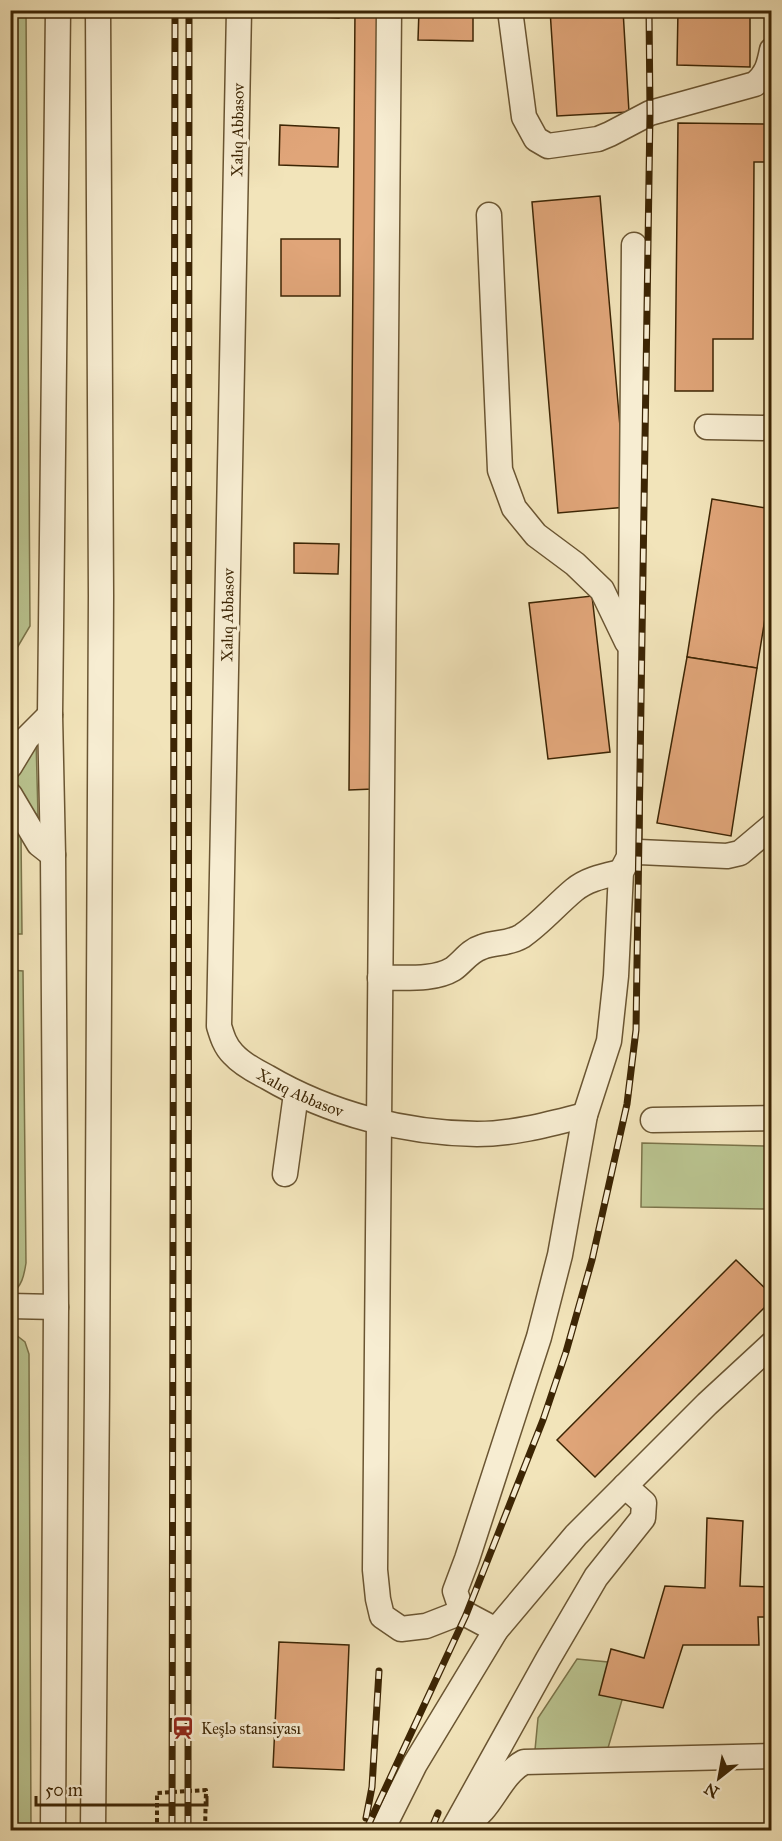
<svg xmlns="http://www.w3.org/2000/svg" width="782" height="1841" font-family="'IM FELL Great Primer',serif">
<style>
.green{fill:#bac490;stroke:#7b744a;stroke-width:1.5}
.building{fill:#e0a579;stroke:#3c2504;stroke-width:1.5}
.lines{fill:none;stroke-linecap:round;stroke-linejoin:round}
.minor-casing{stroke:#6a5532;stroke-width:27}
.path{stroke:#3c2504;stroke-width:4;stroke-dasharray:4.5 3;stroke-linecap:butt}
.minor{stroke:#f7edd2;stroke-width:24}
.rail-casing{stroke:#3c2504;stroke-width:7}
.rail{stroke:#f7edd2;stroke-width:4.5;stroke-dasharray:14;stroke-linecap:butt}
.labels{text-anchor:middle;stroke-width:6;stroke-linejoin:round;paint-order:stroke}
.street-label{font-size:16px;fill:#3c2504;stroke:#f7edd2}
.poi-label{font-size:16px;fill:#3c2504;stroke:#f7edd2;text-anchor:start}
</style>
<rect width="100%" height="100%" fill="#f2e4ba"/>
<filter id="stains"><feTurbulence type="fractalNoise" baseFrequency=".00333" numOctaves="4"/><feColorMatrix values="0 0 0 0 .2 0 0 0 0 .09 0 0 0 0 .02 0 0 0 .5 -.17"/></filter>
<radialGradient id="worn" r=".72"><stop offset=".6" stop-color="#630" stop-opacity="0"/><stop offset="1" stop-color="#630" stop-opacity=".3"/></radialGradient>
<!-- green -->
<g class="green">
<path d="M 26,10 L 30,626 L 14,653 L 18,724 L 11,732 L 10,11 Z"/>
<path d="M 36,739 L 38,816 C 5,784 16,775 36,739 Z"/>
<path d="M 10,822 L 21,834 L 22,934 L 11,934 Z"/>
<path d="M 11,970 L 23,971 L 26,1263 C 24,1276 22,1286 11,1294 Z"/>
<path d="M 642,1143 L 765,1146 L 765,1209 L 641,1207 Z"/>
<path d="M 11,1331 L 25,1342 L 29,1354 L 31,1830 L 10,1830 Z"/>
<path d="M 577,1659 L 608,1662 L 622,1700 L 608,1748 L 535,1750 L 538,1718 Z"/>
</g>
<!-- building -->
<g class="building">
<path d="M 304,10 L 340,10 L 339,18 L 304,16 Z"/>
<path d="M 355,10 L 377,10 L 373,789 L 349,790 Z"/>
<path d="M 419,10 L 473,10 L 473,41 L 418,40 Z"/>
<path d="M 550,10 L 623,10 L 629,112 L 557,116 Z"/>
<path d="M 678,10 L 750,10 L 750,67 L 677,65 Z"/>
<path d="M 678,123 L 772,124 L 772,162 L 754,162 L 753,339 L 713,339 L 713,391 L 675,391 Z"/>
<path d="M 280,125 L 339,128 L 338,167 L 279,165 Z"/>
<path d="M 600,196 L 627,507 L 558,513 L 532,202 Z"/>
<rect x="281" y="239" width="59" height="57"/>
<path d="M 712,499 L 772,509 L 772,575 L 757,668 L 687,657 Z"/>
<path d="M 294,543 L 339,544 L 338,574 L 294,573 Z"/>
<path d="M 592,596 L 610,752 L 548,759 L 529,603 Z"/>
<path d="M 687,657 L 757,668 L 731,836 L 657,823 Z"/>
<path d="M 736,1260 L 772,1295 L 772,1300 L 595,1477 L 557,1440 Z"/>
<path d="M 707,1518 L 743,1521 L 740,1586 L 772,1587 L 772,1617 L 758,1617 L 759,1645 L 683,1645 L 663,1708 L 599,1695 L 611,1649 L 644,1658 L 665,1586 L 705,1588 Z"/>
<path d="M 279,1642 L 349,1645 L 344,1770 L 273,1767 Z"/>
</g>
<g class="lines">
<!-- minor casing -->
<g class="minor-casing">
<g id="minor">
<path id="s1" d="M 239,10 L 219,1026 C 222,1036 225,1046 233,1054 C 242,1064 255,1071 267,1077 C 330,1114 404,1133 477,1134 C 514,1134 550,1124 585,1115"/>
<path d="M 389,10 L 375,1570 L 378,1599 L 382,1616 L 401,1629 L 426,1626 L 462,1612"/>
<path d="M 510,10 L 524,117 L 536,139 L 548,146 L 598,139 L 610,134 L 650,113 L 755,84 C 767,74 769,65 772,50"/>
<path d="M 489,215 L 500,470 L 514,508 L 536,535 L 575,564 L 602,590 L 627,642"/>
<path d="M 707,427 L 772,428"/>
<path d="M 10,766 L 27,738 L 50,715"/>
<path d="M 10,795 L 39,844 L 53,855"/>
<path d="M 629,857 L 639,852 L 727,856 L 740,853 L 772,826"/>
<path d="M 380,978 C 403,977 433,981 453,969 C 463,962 469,951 482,947 C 495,942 509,944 522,936 C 541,923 556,905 574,890 C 587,879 604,876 621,872"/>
<path d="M 653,1120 L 772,1118"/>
<path d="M 285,1174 L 296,1094"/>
<path d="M 10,1306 L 56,1307"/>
<path d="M 496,1630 L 462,1612 L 455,1591 L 467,1559 L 539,1337 L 560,1255 L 585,1115 L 609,1041 L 616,976 L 621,872 L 629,857 L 634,245"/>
<path d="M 466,1823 C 492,1811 498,1776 524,1762 L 772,1756"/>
<path d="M 53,1830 L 56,1307 L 53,855 L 50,715 L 58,10"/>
<path d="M 93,1830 L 97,1390 L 101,595 L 98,10"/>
<path d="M 382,1830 L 415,1764 L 496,1630 L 576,1535 L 707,1404 L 772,1344"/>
<path d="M 453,1830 L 548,1659 L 596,1577 L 643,1518 L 644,1503 L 625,1486"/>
</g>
</g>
<!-- path -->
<path class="path" d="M 157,1830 L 157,1793 L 206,1790 L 205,1830"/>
<!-- minor -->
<use href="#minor" class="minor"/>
<!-- rail casing -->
<g class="rail-casing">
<g id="rail">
<path d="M 366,1818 L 372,1787 L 379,1671"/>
<path d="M 172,1830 L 175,10"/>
<path d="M 188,1830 L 189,10"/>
<path d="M 366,1830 L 466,1615 L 543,1420 L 566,1352 L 592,1260 L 627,1104 L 636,1030 L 650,113 L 649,10"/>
<path d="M 431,1830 L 438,1813"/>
</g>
</g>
<!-- rail -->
<use href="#rail" class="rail"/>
</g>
<!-- icons -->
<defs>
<g id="station-bare" transform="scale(1.8)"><path d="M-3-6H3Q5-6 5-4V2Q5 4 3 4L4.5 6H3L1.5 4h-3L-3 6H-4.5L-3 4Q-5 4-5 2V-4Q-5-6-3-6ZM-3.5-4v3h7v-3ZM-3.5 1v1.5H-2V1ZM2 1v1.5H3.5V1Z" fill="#8f2418" stroke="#f7edd2" stroke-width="2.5" paint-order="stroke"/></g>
</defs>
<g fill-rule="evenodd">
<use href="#station-bare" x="183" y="1728"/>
</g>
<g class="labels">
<!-- street labels -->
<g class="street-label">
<text transform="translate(237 130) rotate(-89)" y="6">Xalıq Abbasov</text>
<text transform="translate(227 615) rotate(-89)" y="6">Xalıq Abbasov</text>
<text dy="6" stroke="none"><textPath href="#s1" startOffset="1126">Xalıq Abbasov</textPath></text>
</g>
<!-- poi labels -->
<g class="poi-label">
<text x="201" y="1734">Keşlə stansiyası</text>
</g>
</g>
<!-- margin -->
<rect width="782" height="1841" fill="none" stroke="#f2e4ba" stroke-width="36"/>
<rect x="12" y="12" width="758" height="1817" fill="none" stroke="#3c2504" stroke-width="3"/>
<rect x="18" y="18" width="746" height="1805" fill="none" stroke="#3c2504" stroke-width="1.5"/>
<!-- north arrow -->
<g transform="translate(719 1778) rotate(211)" stroke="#f7edd2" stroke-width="4.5" paint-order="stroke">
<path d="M0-4.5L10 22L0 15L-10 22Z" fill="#3c2504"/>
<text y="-9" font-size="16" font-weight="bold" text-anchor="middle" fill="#3c2504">N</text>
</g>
<!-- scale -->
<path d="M36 1796v9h171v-9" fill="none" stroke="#3c2504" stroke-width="3"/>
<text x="45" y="1796" font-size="18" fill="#3c2504" stroke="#f7edd2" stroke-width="4.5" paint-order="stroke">50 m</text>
<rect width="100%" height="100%" filter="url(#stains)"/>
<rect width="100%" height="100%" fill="url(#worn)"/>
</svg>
